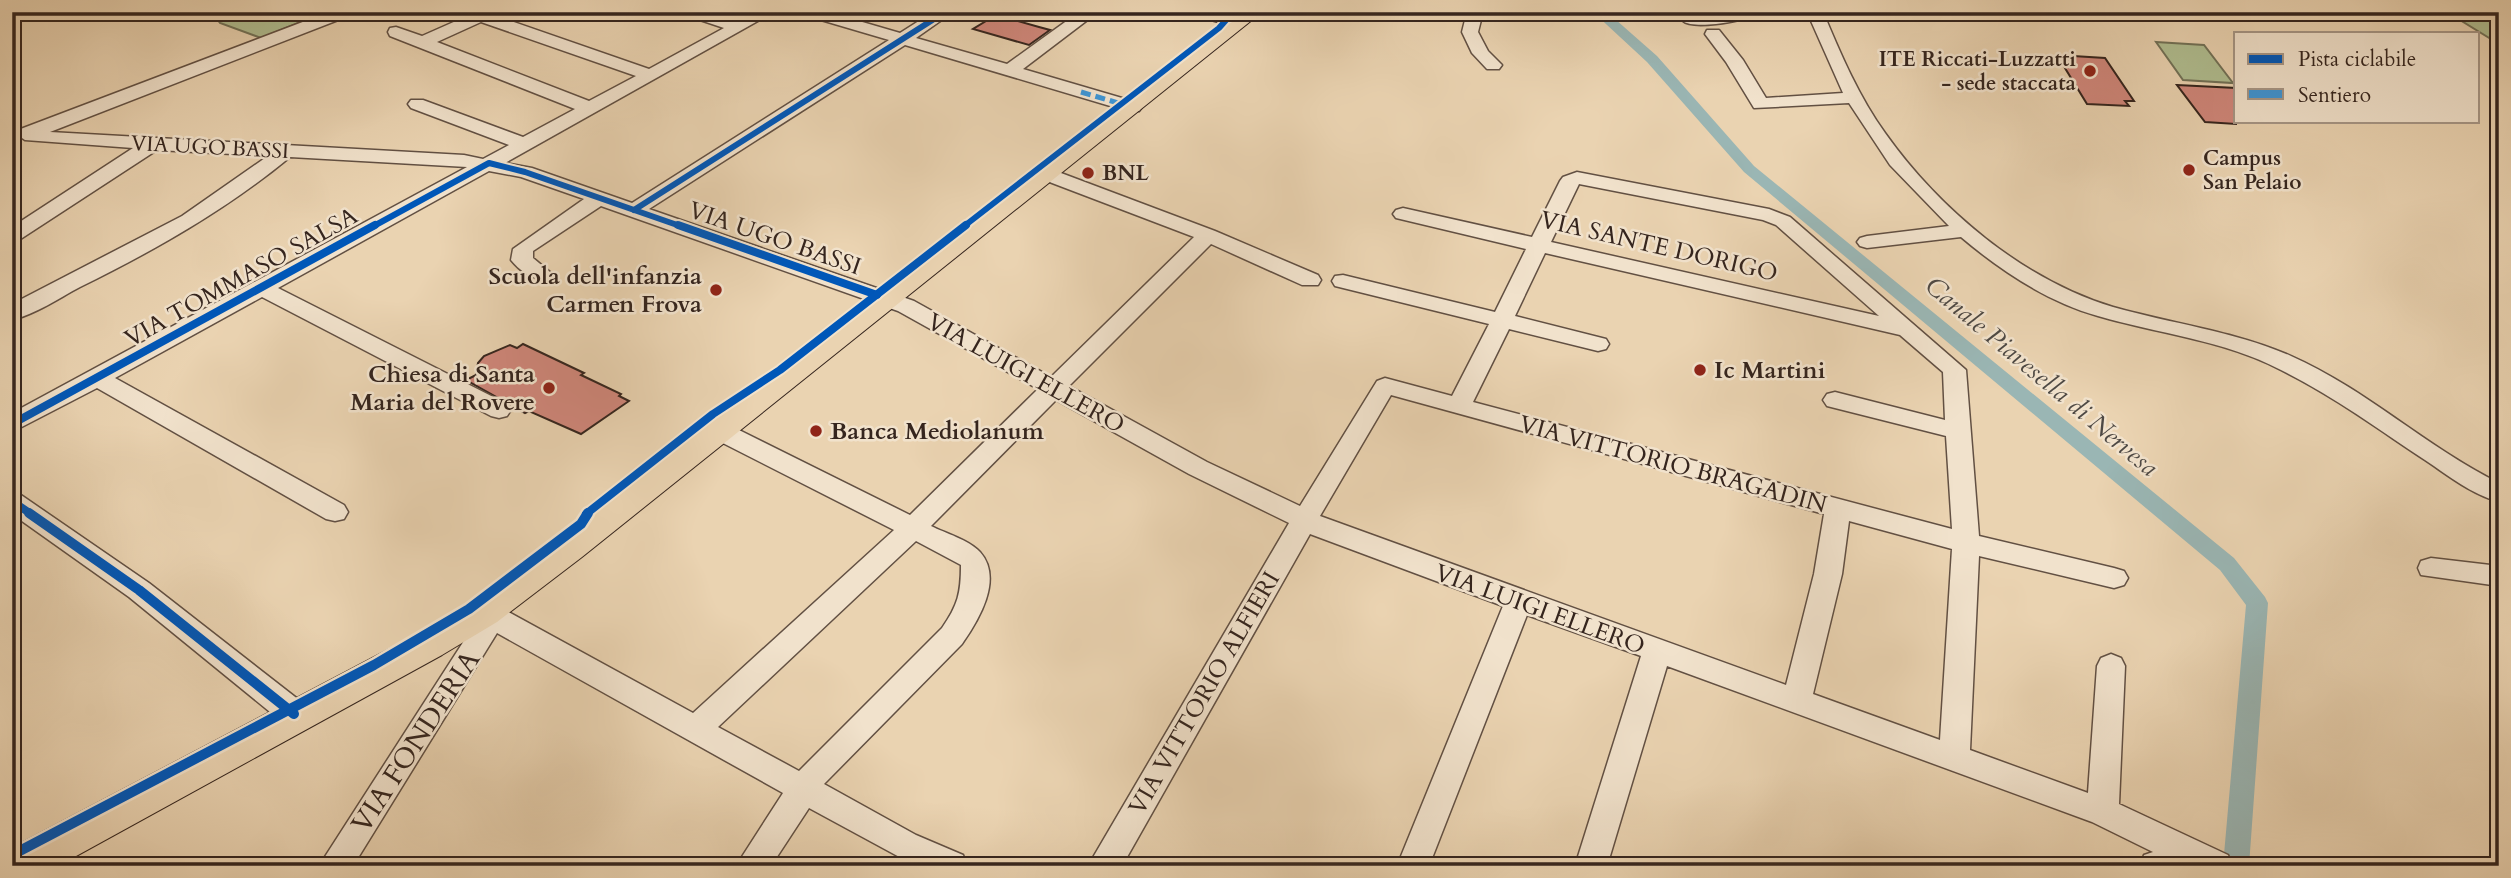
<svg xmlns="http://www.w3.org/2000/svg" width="2511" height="878" font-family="Cardo,serif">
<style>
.green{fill:#b0be91;stroke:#727258;stroke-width:2}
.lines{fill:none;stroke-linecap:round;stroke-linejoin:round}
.canal{fill:#9ab6b4;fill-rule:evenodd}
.building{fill:#d0877b;stroke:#35251e;stroke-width:2}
.minor-casing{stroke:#625043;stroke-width:3}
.major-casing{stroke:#35251e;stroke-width:2}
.minor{fill:#f1e2cc;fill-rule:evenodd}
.major{fill:#ead3b1;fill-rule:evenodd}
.quiet{stroke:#3e95d5;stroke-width:5;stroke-dasharray:10 5;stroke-linecap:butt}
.cycleway-far2-casing{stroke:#f1e2cc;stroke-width:10}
.cycleway-far1-casing{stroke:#f1e2cc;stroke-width:12}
.cycleway-casing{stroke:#f1e2cc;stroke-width:15}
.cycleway-far2{stroke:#0057b8;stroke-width:6}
.cycleway-far1{stroke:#0057b8;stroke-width:8}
.cycleway{stroke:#0057b8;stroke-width:10}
.poi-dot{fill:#8f2418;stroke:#f1e2cc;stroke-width:2.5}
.labels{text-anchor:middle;stroke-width:5;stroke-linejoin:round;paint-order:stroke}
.far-poi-label{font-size:21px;font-weight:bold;fill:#35251e;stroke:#f1e2cc;text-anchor:start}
.far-street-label{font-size:21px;fill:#35251e;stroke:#f1e2cc}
.street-label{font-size:24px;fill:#35251e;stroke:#f1e2cc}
.poi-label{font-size:24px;font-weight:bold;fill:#35251e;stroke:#f1e2cc;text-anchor:end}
.water-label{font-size:26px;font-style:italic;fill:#4e4944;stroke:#f1e2cc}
.near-street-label{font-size:28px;fill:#35251e;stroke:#f1e2cc}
</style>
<rect width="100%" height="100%" fill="#ead3b1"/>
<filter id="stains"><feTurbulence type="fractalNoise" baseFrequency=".00286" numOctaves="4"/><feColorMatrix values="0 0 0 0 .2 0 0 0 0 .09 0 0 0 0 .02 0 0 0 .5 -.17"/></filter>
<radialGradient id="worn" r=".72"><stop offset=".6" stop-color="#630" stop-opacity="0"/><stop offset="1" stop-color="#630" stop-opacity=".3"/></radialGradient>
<!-- green -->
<g class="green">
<path d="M 212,12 L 326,12 L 261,38 L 220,23 Z"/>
<path d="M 2447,12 L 2499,12 L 2499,44 Z"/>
<path d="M 2156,42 L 2204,45 L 2233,83 L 2183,80 Z"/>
</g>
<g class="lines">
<!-- canal -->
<path class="canal" d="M 1593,12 L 1607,12 L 1657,56 L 1754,166 L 2234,558 L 2265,597 L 2268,603 L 2249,866 L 2223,866 L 2246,605 L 2220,570 L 1744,172 L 1647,62 Z"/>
</g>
<!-- building -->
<g class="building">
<path d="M 996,15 L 1039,27 L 1050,30 L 1029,45 L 973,29 Z"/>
<path d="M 2057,55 L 2105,58 L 2134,101 L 2125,101 L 2129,106 L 2087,104 Z"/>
<path d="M 2177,85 L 2236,88 L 2236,124 L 2205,122 Z"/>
<path d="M 523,344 L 584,373 L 581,375 L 621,394 L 619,396 L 629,401 L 581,434 L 529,411 L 525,413 L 466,380 L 476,375 L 478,363 L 484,356 L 510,345 L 517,348 Z"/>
</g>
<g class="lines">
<!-- minor casing -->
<g class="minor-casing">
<g id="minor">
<path d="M 329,12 L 353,12 L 351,15 L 50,132 L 464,155 L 483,159 L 509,145 L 411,108 L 408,104 L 411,100 L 423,100 L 523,137 L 575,109 L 390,36 L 388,32 L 390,28 L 396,27 L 422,36 L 474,13 L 485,12 L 649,69 L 724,28 L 685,15 L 683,12 L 708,12 L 737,21 L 753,12 L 774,12 L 505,163 L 532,168 L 632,203 L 889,40 L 804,15 L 802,12 L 828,12 L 900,33 L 933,12 L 953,12 L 916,38 L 1007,64 L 1079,12 L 1098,12 L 1023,69 L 1139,103 L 1142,107 L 1139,111 L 1127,111 L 905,45 L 649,209 L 914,301 L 1051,377 L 1194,237 L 1039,178 L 1036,174 L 1039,170 L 1053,170 L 1215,231 L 1318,275 L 1321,280 L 1318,285 L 1302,285 L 1211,244 L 1069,386 L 1207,462 L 1300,506 L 1377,381 L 1385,378 L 1452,396 L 1489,324 L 1335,286 L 1332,281 L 1335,276 L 1343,275 L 1495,312 L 1526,249 L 1396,218 L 1393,214 L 1396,210 L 1403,208 L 1532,237 L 1560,181 L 1563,177 L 1577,172 L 1769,209 L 1790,217 L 1966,370 L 1979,536 L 2114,568 L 2124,571 L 2128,578 L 2124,585 L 2114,588 L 1979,556 L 1970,750 L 2088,793 L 2097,666 L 2101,658 L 2111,654 L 2121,658 L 2125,666 L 2119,804 L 2228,855 L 2232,866 L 2140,866 L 2144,855 L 2153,852 L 2092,822 L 1667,666 L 1607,866 L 1575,866 L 1641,656 L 1527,615 L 1429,866 L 1397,866 L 1503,606 L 1310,534 L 1122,866 L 1088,866 L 1289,523 L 1189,474 L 1056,400 L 931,526 C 945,533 969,540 980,552 C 1004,579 978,621 962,644 L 824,784 L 916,835 L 963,855 L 967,866 L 916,866 L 809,808 L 771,866 L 736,866 L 783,793 L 497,633 L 353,866 L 319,866 L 469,633 L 470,612 L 474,604 L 484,601 L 494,604 L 693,713 L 894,530 L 711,437 L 708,431 L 711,425 L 720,423 L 729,425 L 910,515 L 1038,389 L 898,311 L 601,206 L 533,251 L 533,258 L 551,273 L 548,278 C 533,281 520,271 511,260 L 513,249 L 584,199 L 521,177 L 489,171 L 278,288 L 507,404 L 511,410 L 507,416 L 499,418 L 491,416 L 262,297 L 115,378 L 344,505 L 348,512 L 344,519 L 335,521 L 326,519 L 97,388 L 12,432 L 12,413 L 467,167 L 290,157 C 226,210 155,250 80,287 C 59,298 36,314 12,320 L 12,304 L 182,216 L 268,156 L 157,150 L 19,240 L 12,242 L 12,227 L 133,148 L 25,140 L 16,134 L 18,130 ZM 481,22 L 636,76 L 589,101 L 437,42 ZM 1579,184 L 1763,220 L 1776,225 L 1879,316 L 1551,242 ZM 1545,253 L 1900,335 L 1943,372 L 1945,420 L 1835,392 L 1827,394 L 1823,400 L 1827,406 L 1946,436 L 1952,529 L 1473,402 L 1509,329 L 1598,351 L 1606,349 L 1609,344 L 1606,339 L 1515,316 ZM 1391,395 L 1824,514 L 1814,574 L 1786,685 L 1320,516 ZM 1849,521 L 1952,549 L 1940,740 L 1813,694 L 1842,574 ZM 916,541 L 961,565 C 961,593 958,605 942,628 L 799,771 L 718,727 Z"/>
<path d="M 1192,12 L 1219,12 L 1245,19 L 1247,23 L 1239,28 L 1194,15 Z"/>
<path d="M 1467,12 L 1483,12 L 1478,32 L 1488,51 L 1502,65 L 1499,69 L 1487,69 L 1472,53 L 1462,32 Z"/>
<path d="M 1723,12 L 1749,12 L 1749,15 C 1741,23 1691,29 1683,21 L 1691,16 Z"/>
<path d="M 1807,12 L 1823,12 C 1841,55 1859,97 1885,133 C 1939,209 2023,280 2113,307 C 2173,324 2234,331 2291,356 C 2366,389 2426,447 2499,483 L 2499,502 C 2471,494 2449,476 2425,460 C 2378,429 2332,395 2281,370 C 2224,340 2159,334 2098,316 C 2048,302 2001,271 1961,237 L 1867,248 L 1860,246 L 1857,242 L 1860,238 L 1867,236 L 1949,226 L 1890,165 L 1849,103 L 1754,108 L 1726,62 L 1705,34 L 1707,30 L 1719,30 L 1743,60 L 1766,98 L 1843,93 Z"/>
<path d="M 12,492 L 21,495 L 149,583 L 308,707 L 312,716 L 308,725 L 297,728 L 286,725 L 129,597 L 12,514 Z"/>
<path d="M 2431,558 L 2499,566 L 2499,586 L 2421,575 L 2418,568 L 2421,561 Z"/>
</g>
</g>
<!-- major casing -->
<g class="major-casing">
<path id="major" d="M 1239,12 L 1262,12 L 582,557 L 497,622 L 442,655 L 58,866 L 12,866 L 12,848 L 416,635 L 471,602 L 558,539 Z"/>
</g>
<!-- minor -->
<use href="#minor" class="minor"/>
<!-- major -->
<use href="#major" class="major"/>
<!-- quiet -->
<path class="quiet" d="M 1081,92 L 1125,105"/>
<!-- cycleway-far2 casing -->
<g class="cycleway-far2-casing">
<g id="cycleway-far2">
<path d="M 634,210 L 945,12"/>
<path d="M 372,227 L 489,163 L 525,172 L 683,227"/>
<path d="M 963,227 L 1219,28 L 1227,19 L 1240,12"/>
</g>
</g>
<!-- cycleway-far1 casing -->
<g class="cycleway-far1-casing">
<g id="cycleway-far1">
<path d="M 678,225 L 877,295"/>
<path d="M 12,424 L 375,225"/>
<path d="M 12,501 L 31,514"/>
<path d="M 586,514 L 713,414 L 780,370 L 966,225"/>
</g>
</g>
<!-- cycleway casing -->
<g class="cycleway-casing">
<g id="cycleway">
<path d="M 29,513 L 139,590 L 294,714"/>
<path d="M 12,855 L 374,665 L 469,609 L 581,524 L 588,513"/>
</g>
</g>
<!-- cycleway-far2 -->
<use href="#cycleway-far2" class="cycleway-far2"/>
<!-- cycleway-far1 -->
<use href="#cycleway-far1" class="cycleway-far1"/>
<!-- cycleway -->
<use href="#cycleway" class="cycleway"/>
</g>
<!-- markers -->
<g class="poi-dot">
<circle cx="2090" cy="71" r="7"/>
<circle cx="2189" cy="170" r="7"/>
<circle cx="1088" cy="173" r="7"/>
<circle cx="716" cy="290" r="7"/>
<circle cx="1700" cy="370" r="7"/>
<circle cx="549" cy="388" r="7"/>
<circle cx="816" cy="431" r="7"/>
</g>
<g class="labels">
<!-- far-poi labels -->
<g class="far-poi-label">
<text x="2076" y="66" text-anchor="end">ITE Riccati-Luzzatti<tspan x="2076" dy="24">- sede staccata</tspan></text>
<text x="2203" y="165">Campus<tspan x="2203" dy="24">San Pelaio</tspan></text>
<text x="1102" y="180">BNL</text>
</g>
<!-- far-street labels -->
<g class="far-street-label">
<text transform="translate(210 147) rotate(3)" y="7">VIA UGO BASSI</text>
</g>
<!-- street labels -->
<g class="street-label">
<text transform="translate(775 238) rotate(19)" y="8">VIA UGO BASSI</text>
<text transform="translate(1659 246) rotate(13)" y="8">VIA SANTE DORIGO</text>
<text transform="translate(241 277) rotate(-29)" y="8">VIA TOMMASO SALSA</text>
<text transform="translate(1026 373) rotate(29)" y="8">VIA LUIGI ELLERO</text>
<text transform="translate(1673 464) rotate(15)" y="8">VIA VITTORIO BRAGADIN</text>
<text transform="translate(1540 609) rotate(20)" y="8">VIA LUIGI ELLERO</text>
<text transform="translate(1204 693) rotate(-60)" y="8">VIA VITTORIO ALFIERI</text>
</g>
<!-- poi labels -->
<g class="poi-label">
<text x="702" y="284">Scuola dell'infanzia<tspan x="702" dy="28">Carmen Frova</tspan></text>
<text x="1714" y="378" text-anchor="start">Ic Martini</text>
<text x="535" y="382">Chiesa di Santa<tspan x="535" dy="28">Maria del Rovere</tspan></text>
<text x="830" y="439" text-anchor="start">Banca Mediolanum</text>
</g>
<!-- water labels -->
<g class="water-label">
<text transform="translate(2042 376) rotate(40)" y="9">Canale Piavesella di Nervesa</text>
</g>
<!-- near-street labels -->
<g class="near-street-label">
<text transform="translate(415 741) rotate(-57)" y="10">VIA FONDERIA</text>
</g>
</g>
<!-- margin -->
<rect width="2511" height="878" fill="none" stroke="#ead3b1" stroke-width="42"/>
<rect x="14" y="14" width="2483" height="850" fill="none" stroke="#35251e" stroke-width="3.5"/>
<rect x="21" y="21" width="2469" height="836" fill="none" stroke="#35251e" stroke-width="2"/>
<!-- legend -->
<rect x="2234" y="32" width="245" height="91" fill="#f1e2cc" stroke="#a69686" stroke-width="2"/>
<rect x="2248" y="54" width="35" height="10" fill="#0057b8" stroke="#a69686" stroke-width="2"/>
<text x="2298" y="66" font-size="21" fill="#35251e">Pista ciclabile</text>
<rect x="2248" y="89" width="35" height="10" fill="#3e95d5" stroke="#a69686" stroke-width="2"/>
<text x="2298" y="102" font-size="21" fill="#35251e">Sentiero</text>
<rect width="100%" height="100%" filter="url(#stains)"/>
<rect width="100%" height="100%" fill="url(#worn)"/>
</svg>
